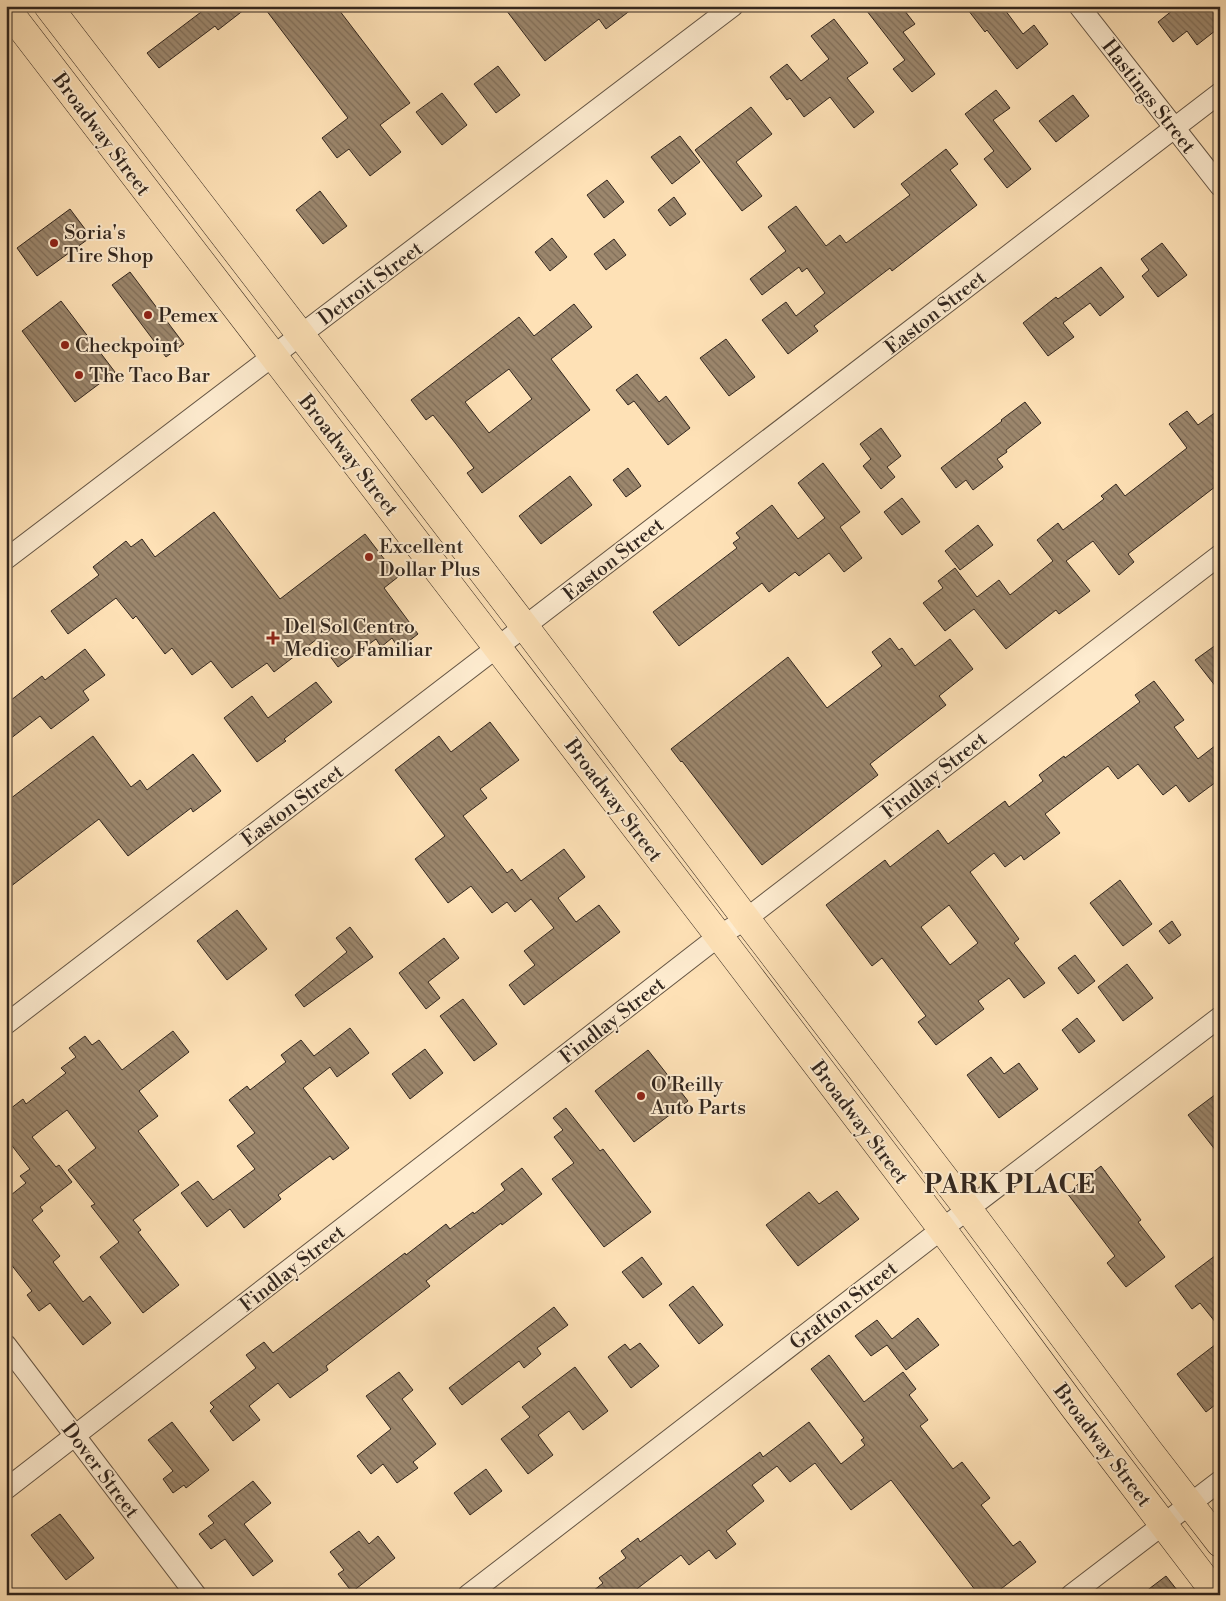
<svg xmlns="http://www.w3.org/2000/svg" width="1226" height="1601" font-family="'Libre Bodoni',serif">
<style>
.building{fill:url(#building-back-hatch);stroke:#32261e;fill-rule:evenodd}
.lines{fill:none;stroke-linecap:round;stroke-linejoin:round}
.minor-casing{stroke:#655544;stroke-width:22}
.primary-casing{stroke:#32261e;stroke-width:29}
.minor{stroke:#feecd0;stroke-width:20}
.primary{stroke:#fee1b6;stroke-width:28}
.poi-dot{fill:#8f2418;stroke:#feecd0;stroke-width:2}
.labels{text-anchor:middle;stroke-width:4;stroke-linejoin:round;paint-order:stroke}
.street-label{font-size:20px;fill:#32261e;stroke:#feecd0}
.poi-label{font-size:20px;fill:#32261e;stroke:#feecd0;text-anchor:start}
.district-label{font-size:25px;font-weight:bold;letter-spacing:1px;fill:#32261e;stroke:#feecd0}
</style>
<defs>
<pattern id="building-back-hatch" width="6" height="6" patternUnits="userSpaceOnUse" patternTransform="scale(1.25)"><rect width="6" height="6" fill="#9c876d"/><path d="M-1 5l2 2M0 0l6 6M5-1l2 2" fill="none" stroke="#806e59"/></pattern>
</defs>
<rect width="100%" height="100%" fill="#fee1b6"/>
<filter id="stains"><feTurbulence type="fractalNoise" baseFrequency=".004" numOctaves="4"/><feColorMatrix values="0 0 0 0 .2 0 0 0 0 .09 0 0 0 0 .02 0 0 0 .5 -.17"/></filter>
<radialGradient id="worn" r=".72"><stop offset=".6" stop-color="#630" stop-opacity="0"/><stop offset="1" stop-color="#630" stop-opacity=".3"/></radialGradient>
<!-- building -->
<g class="building">
<path d="M 209,6 L 249,6 L 218,30 L 215,26 L 159,68 L 147,53 Z"/>
<path d="M 263,6 L 336,6 L 410,103 L 380,125 L 401,152 L 370,176 L 349,149 L 337,158 L 322,138 L 348,118 Z"/>
<path d="M 503,6 L 636,6 L 606,29 L 599,19 L 545,61 Z"/>
<path d="M 863,6 L 901,6 L 915,24 L 903,32 L 935,74 L 912,92 L 893,69 L 905,60 Z"/>
<path d="M 965,6 L 1002,6 L 1023,34 L 1034,25 L 1048,44 L 1017,69 L 987,30 L 985,32 Z"/>
<path d="M 1178,6 L 1220,6 L 1220,27 L 1197,45 L 1187,31 L 1173,42 L 1158,22 Z"/>
<path d="M 834,19 L 868,63 L 847,78 L 874,112 L 854,128 L 830,97 L 804,117 L 790,98 L 787,100 L 770,77 L 787,64 L 801,81 L 829,59 L 811,36 Z"/>
<path d="M 498,66 L 520,95 L 496,113 L 474,84 Z"/>
<path d="M 996,90 L 1010,108 L 993,120 L 1031,169 L 1007,188 L 984,159 L 994,151 L 965,114 Z"/>
<path d="M 442,93 L 467,125 L 442,145 L 416,112 Z"/>
<path d="M 1073,95 L 1089,116 L 1056,142 L 1039,121 Z"/>
<path d="M 751,107 L 772,134 L 736,162 L 762,196 L 742,211 L 695,150 Z"/>
<path d="M 680,136 L 700,162 L 672,184 L 651,157 Z"/>
<path d="M 946,149 L 958,164 L 950,170 L 977,205 L 892,271 L 890,268 L 814,326 L 818,331 L 788,354 L 762,320 L 786,302 L 796,316 L 825,293 L 807,268 L 802,272 L 799,267 L 762,295 L 750,279 L 786,251 L 768,227 L 796,206 L 826,246 L 840,235 L 846,243 L 910,195 L 901,184 Z"/>
<path d="M 607,180 L 624,202 L 604,218 L 587,195 Z"/>
<path d="M 320,191 L 347,226 L 323,244 L 296,210 Z"/>
<path d="M 674,197 L 686,214 L 670,226 L 658,210 Z"/>
<path d="M 70,209 L 91,237 L 37,276 L 17,248 Z"/>
<path d="M 552,238 L 567,257 L 550,271 L 535,252 Z"/>
<path d="M 614,239 L 626,255 L 606,270 L 594,254 Z"/>
<path d="M 1162,243 L 1187,275 L 1158,297 L 1142,276 L 1149,270 L 1141,259 Z"/>
<path d="M 1101,267 L 1124,297 L 1100,316 L 1090,303 L 1063,323 L 1074,337 L 1048,356 L 1023,323 L 1056,297 L 1058,299 Z"/>
<path d="M 130,272 L 184,344 L 166,357 L 112,285 Z"/>
<path d="M 61,301 L 115,372 L 75,402 L 22,331 Z"/>
<path d="M 574,304 L 592,327 L 551,359 L 590,410 L 482,493 L 467,473 L 474,468 L 456,444 L 433,415 L 426,420 L 411,400 L 519,317 L 534,336 ZM 509,369 L 532,399 L 489,433 L 465,402 Z"/>
<path d="M 726,339 L 755,377 L 729,396 L 700,358 Z"/>
<path d="M 637,374 L 659,402 L 666,396 L 690,428 L 668,445 L 634,401 L 628,405 L 616,390 Z"/>
<path d="M 1025,402 L 1041,423 L 1006,450 L 1007,452 L 997,459 L 1003,467 L 973,490 L 966,480 L 956,488 L 941,468 L 1002,421 L 1001,420 Z"/>
<path d="M 1220,409 L 1220,483 L 1128,554 L 1134,562 L 1119,575 L 1093,541 L 1066,561 L 1090,591 L 1059,614 L 1056,610 L 1006,649 L 974,609 L 945,631 L 923,603 L 943,588 L 938,581 L 955,568 L 977,597 L 999,580 L 1010,595 L 1053,561 L 1037,540 L 1058,523 L 1063,530 L 1104,499 L 1101,496 L 1116,484 L 1125,496 L 1187,448 L 1169,424 L 1187,411 L 1198,425 Z"/>
<path d="M 881,428 L 901,456 L 887,467 L 895,477 L 881,489 L 863,466 L 871,459 L 860,444 Z"/>
<path d="M 823,463 L 860,512 L 840,527 L 862,558 L 844,572 L 829,553 L 799,576 L 795,572 L 769,592 L 762,583 L 679,646 L 653,612 L 737,548 L 733,543 L 740,538 L 736,533 L 772,505 L 798,539 L 825,518 L 798,483 Z"/>
<path d="M 628,468 L 641,486 L 626,497 L 613,480 Z"/>
<path d="M 570,476 L 592,505 L 541,544 L 519,516 Z"/>
<path d="M 902,498 L 920,522 L 902,535 L 884,512 Z"/>
<path d="M 214,512 L 280,599 L 365,534 L 398,577 L 384,588 L 418,634 L 399,649 L 392,638 L 381,647 L 376,639 L 338,667 L 317,639 L 274,672 L 267,663 L 232,688 L 211,661 L 192,675 L 172,648 L 165,654 L 136,616 L 133,619 L 116,598 L 68,634 L 51,611 L 99,575 L 93,567 L 126,541 L 131,547 L 142,539 L 155,557 Z"/>
<path d="M 978,525 L 993,545 L 960,570 L 945,551 Z"/>
<path d="M 890,638 L 899,650 L 902,648 L 915,666 L 950,639 L 973,669 L 939,696 L 946,705 L 870,764 L 878,775 L 762,865 L 682,761 L 681,762 L 671,749 L 788,657 L 827,708 L 882,666 L 872,652 Z"/>
<path d="M 1220,642 L 1220,692 L 1195,660 Z"/>
<path d="M 85,649 L 105,675 L 83,691 L 89,700 L 51,729 L 40,716 L 6,742 L 6,704 L 42,676 L 45,680 Z"/>
<path d="M 1154,681 L 1184,720 L 1174,727 L 1198,759 L 1220,742 L 1220,779 L 1189,802 L 1176,785 L 1163,795 L 1138,764 L 1118,779 L 1108,766 L 1045,814 L 1060,833 L 1024,860 L 1021,855 L 1005,867 L 994,853 L 970,872 L 1019,939 L 1014,943 L 1045,983 L 1024,998 L 1009,978 L 978,1001 L 984,1009 L 936,1045 L 918,1022 L 926,1016 L 882,958 L 872,966 L 826,905 L 885,860 L 890,867 L 938,830 L 948,844 L 1005,801 L 1009,807 L 1043,781 L 1039,775 L 1064,756 L 1065,758 L 1140,702 L 1135,695 ZM 949,905 L 978,943 L 950,965 L 921,927 Z"/>
<path d="M 316,682 L 332,702 L 284,739 L 286,741 L 257,762 L 224,718 L 252,696 L 268,718 Z"/>
<path d="M 490,722 L 519,760 L 480,789 L 487,798 L 463,816 L 507,873 L 512,869 L 521,881 L 564,849 L 585,877 L 558,898 L 576,922 L 599,905 L 620,932 L 524,1005 L 509,985 L 535,965 L 524,951 L 554,928 L 531,899 L 515,912 L 507,902 L 492,913 L 471,886 L 448,903 L 415,859 L 445,836 L 395,770 L 439,736 L 451,752 Z"/>
<path d="M 93,736 L 131,787 L 140,780 L 147,790 L 193,754 L 221,791 L 193,812 L 191,808 L 128,856 L 99,819 L 6,890 L 6,802 Z"/>
<path d="M 1120,880 L 1152,924 L 1123,946 L 1090,903 Z"/>
<path d="M 237,910 L 267,949 L 227,980 L 197,941 Z"/>
<path d="M 1172,921 L 1181,935 L 1169,944 L 1159,931 Z"/>
<path d="M 350,927 L 373,957 L 304,1007 L 295,995 L 347,952 L 336,938 Z"/>
<path d="M 444,938 L 459,958 L 428,982 L 440,998 L 426,1009 L 399,973 Z"/>
<path d="M 1075,955 L 1095,981 L 1078,994 L 1058,968 Z"/>
<path d="M 1127,964 L 1153,998 L 1123,1021 L 1098,987 Z"/>
<path d="M 463,999 L 497,1044 L 474,1061 L 440,1016 Z"/>
<path d="M 1077,1018 L 1095,1041 L 1079,1053 L 1062,1030 Z"/>
<path d="M 350,1028 L 369,1053 L 337,1077 L 330,1067 L 303,1088 L 349,1148 L 333,1160 L 330,1156 L 278,1195 L 281,1199 L 244,1228 L 230,1209 L 207,1227 L 181,1193 L 198,1181 L 213,1200 L 255,1169 L 237,1146 L 255,1133 L 229,1100 L 247,1086 L 250,1090 L 286,1062 L 281,1055 L 301,1040 L 314,1056 Z"/>
<path d="M 173,1031 L 189,1052 L 139,1091 L 158,1116 L 138,1131 L 179,1185 L 133,1220 L 141,1230 L 138,1232 L 179,1285 L 143,1313 L 100,1257 L 119,1242 L 91,1206 L 95,1204 L 68,1170 L 96,1148 L 67,1110 L 32,1137 L 56,1167 L 59,1165 L 72,1182 L 40,1207 L 43,1211 L 32,1220 L 60,1256 L 53,1262 L 83,1302 L 90,1296 L 111,1323 L 83,1345 L 50,1303 L 39,1311 L 27,1295 L 32,1291 L 6,1258 L 6,1199 L 26,1183 L 20,1176 L 30,1169 L 6,1138 L 6,1112 L 23,1099 L 26,1104 L 66,1073 L 61,1068 L 76,1057 L 69,1048 L 85,1036 L 92,1045 L 99,1040 L 122,1070 Z"/>
<path d="M 425,1049 L 443,1073 L 410,1099 L 392,1074 Z"/>
<path d="M 648,1050 L 688,1101 L 634,1142 L 595,1091 Z"/>
<path d="M 991,1057 L 1004,1074 L 1019,1063 L 1038,1089 L 999,1118 L 967,1075 Z"/>
<path d="M 1220,1091 L 1220,1156 L 1188,1115 Z"/>
<path d="M 566,1108 L 600,1151 L 603,1149 L 651,1212 L 604,1247 L 552,1179 L 574,1163 L 554,1137 L 563,1130 L 553,1118 Z"/>
<path d="M 1101,1166 L 1141,1220 L 1138,1222 L 1165,1257 L 1126,1287 L 1107,1263 L 1115,1256 L 1067,1193 Z"/>
<path d="M 522,1168 L 542,1194 L 502,1225 L 501,1223 L 426,1281 L 430,1286 L 326,1366 L 328,1370 L 290,1398 L 278,1383 L 249,1406 L 260,1420 L 233,1441 L 210,1411 L 214,1407 L 210,1403 L 256,1368 L 246,1355 L 264,1342 L 273,1353 L 405,1253 L 406,1255 L 446,1224 L 450,1229 L 473,1212 L 474,1214 L 505,1190 L 501,1184 Z"/>
<path d="M 837,1191 L 859,1219 L 798,1266 L 766,1225 L 809,1192 L 819,1204 Z"/>
<path d="M 1220,1252 L 1220,1328 L 1200,1303 L 1192,1309 L 1175,1286 Z"/>
<path d="M 642,1257 L 662,1284 L 643,1298 L 622,1272 Z"/>
<path d="M 693,1286 L 723,1325 L 699,1344 L 669,1305 Z"/>
<path d="M 554,1307 L 568,1325 L 537,1348 L 541,1354 L 524,1368 L 519,1361 L 462,1405 L 449,1388 Z"/>
<path d="M 918,1318 L 939,1345 L 906,1370 L 887,1345 L 871,1356 L 855,1336 L 877,1320 L 892,1339 Z"/>
<path d="M 1220,1341 L 1220,1401 L 1206,1412 L 1177,1374 Z"/>
<path d="M 640,1343 L 659,1366 L 631,1388 L 608,1357 L 625,1344 L 630,1350 Z"/>
<path d="M 829,1355 L 864,1402 L 903,1372 L 916,1389 L 909,1395 L 928,1420 L 920,1426 L 953,1469 L 962,1462 L 990,1498 L 981,1505 L 1013,1546 L 1020,1541 L 1036,1562 L 993,1595 L 979,1595 L 891,1480 L 851,1510 L 815,1463 L 790,1482 L 777,1466 L 752,1485 L 764,1501 L 726,1531 L 736,1544 L 716,1559 L 709,1550 L 689,1565 L 681,1555 L 629,1595 L 588,1595 L 603,1583 L 599,1578 L 626,1558 L 621,1551 L 638,1538 L 640,1542 L 760,1452 L 763,1457 L 809,1422 L 841,1464 L 865,1445 L 861,1440 L 864,1438 L 811,1369 Z"/>
<path d="M 575,1367 L 608,1411 L 583,1430 L 569,1411 L 538,1435 L 553,1455 L 528,1474 L 501,1439 L 530,1417 L 522,1407 Z"/>
<path d="M 399,1372 L 413,1390 L 402,1399 L 436,1444 L 413,1462 L 418,1468 L 397,1483 L 383,1464 L 371,1474 L 357,1456 L 391,1429 L 366,1396 Z"/>
<path d="M 172,1422 L 209,1470 L 186,1488 L 184,1485 L 173,1493 L 163,1479 L 173,1471 L 148,1440 Z"/>
<path d="M 486,1469 L 502,1491 L 470,1515 L 454,1493 Z"/>
<path d="M 253,1481 L 271,1503 L 244,1524 L 273,1561 L 253,1576 L 225,1539 L 211,1549 L 199,1534 L 214,1523 L 208,1516 Z"/>
<path d="M 60,1514 L 94,1558 L 66,1580 L 31,1535 Z"/>
<path d="M 359,1531 L 369,1544 L 378,1536 L 395,1558 L 352,1592 L 338,1574 L 344,1570 L 330,1552 Z"/>
<path d="M 1166,1576 L 1181,1595 L 1141,1595 Z"/>
</g>
<g class="lines">
<!-- minor casing -->
<g class="minor-casing">
<g id="minor">
<path d="M 1079,6 L 1220,186"/>
<path d="M 6,559 L 733,6"/>
<path d="M 6,1024 L 1220,93"/>
<path d="M 6,1345 L 196,1595"/>
<path d="M 6,1489 L 719,936 L 746,919 L 1220,555"/>
<path d="M 468,1595 L 942,1229 L 1220,1017"/>
<path d="M 1071,1595 L 1220,1481"/>
</g>
</g>
<!-- primary casing -->
<g class="primary-casing">
<g id="primary">
<path d="M 48,6 L 525,627 L 746,919 L 968,1209 L 1148,1450 L 1220,1543"/>
<path d="M 6,8 L 719,936 L 942,1229 L 1073,1406 L 1217,1595"/>
</g>
</g>
<!-- minor -->
<use href="#minor" class="minor"/>
<!-- primary -->
<use href="#primary" class="primary"/>
</g>
<!-- markers -->
<g class="poi-dot">
<circle cx="54" cy="243" r="5"/>
<circle cx="148" cy="315" r="5"/>
<circle cx="65" cy="345" r="5"/>
<circle cx="79" cy="375" r="5"/>
<circle cx="369" cy="557" r="5"/>
<path d="M270.5 630.5h5v5h5v5h-5v5h-5v-5h-5v-5h5z"/>
<circle cx="641" cy="1096" r="5"/>
</g>
<g class="labels">
<!-- street labels -->
<g class="street-label">
<text transform="translate(1149 96) rotate(52)" y="7">Hastings Street</text>
<text transform="translate(102 134) rotate(53)" y="7">Broadway Street</text>
<text transform="translate(370 283) rotate(-37)" y="7">Detroit Street</text>
<text transform="translate(935 312) rotate(-38)" y="7">Easton Street</text>
<text transform="translate(349 455) rotate(52)" y="7">Broadway Street</text>
<text transform="translate(613 559) rotate(-38)" y="7">Easton Street</text>
<text transform="translate(934 775) rotate(-38)" y="7">Findlay Street</text>
<text transform="translate(614 800) rotate(53)" y="7">Broadway Street</text>
<text transform="translate(292 805) rotate(-37)" y="7">Easton Street</text>
<text transform="translate(612 1020) rotate(-38)" y="7">Findlay Street</text>
<text transform="translate(860 1122) rotate(53)" y="7">Broadway Street</text>
<text transform="translate(292 1268) rotate(-38)" y="7">Findlay Street</text>
<text transform="translate(843 1305) rotate(-38)" y="7">Grafton Street</text>
<text transform="translate(1103 1445) rotate(53)" y="7">Broadway Street</text>
<text transform="translate(101 1470) rotate(53)" y="7">Dover Street</text>
</g>
<!-- poi labels -->
<g class="poi-label">
<text x="64" y="239">Soria's<tspan x="64" dy="23">Tire Shop</tspan></text>
<text x="158" y="322">Pemex</text>
<text x="75" y="352">Checkpoint</text>
<text x="89" y="382">The Taco Bar</text>
<text x="379" y="553">Excellent<tspan x="379" dy="23">Dollar Plus</tspan></text>
<text x="284" y="633">Del Sol Centro<tspan x="284" dy="23">Medico Familiar</tspan></text>
<text x="651" y="1091">O'Reilly<tspan x="651" dy="23">Auto Parts</tspan></text>
</g>
<!-- district labels -->
<g class="district-label">
<text x="1010" y="1193">PARK PLACE</text>
</g>
</g>
<!-- margin -->
<rect width="1226" height="1601" fill="none" stroke="#fee1b6" stroke-width="25"/>
<rect x="8" y="8" width="1211" height="1586" fill="none" stroke="#32261e" stroke-width="2.5"/>
<rect x="12" y="12" width="1201" height="1576" fill="none" stroke="#32261e"/>
<rect width="100%" height="100%" filter="url(#stains)"/>
<rect width="100%" height="100%" fill="url(#worn)"/>
</svg>
